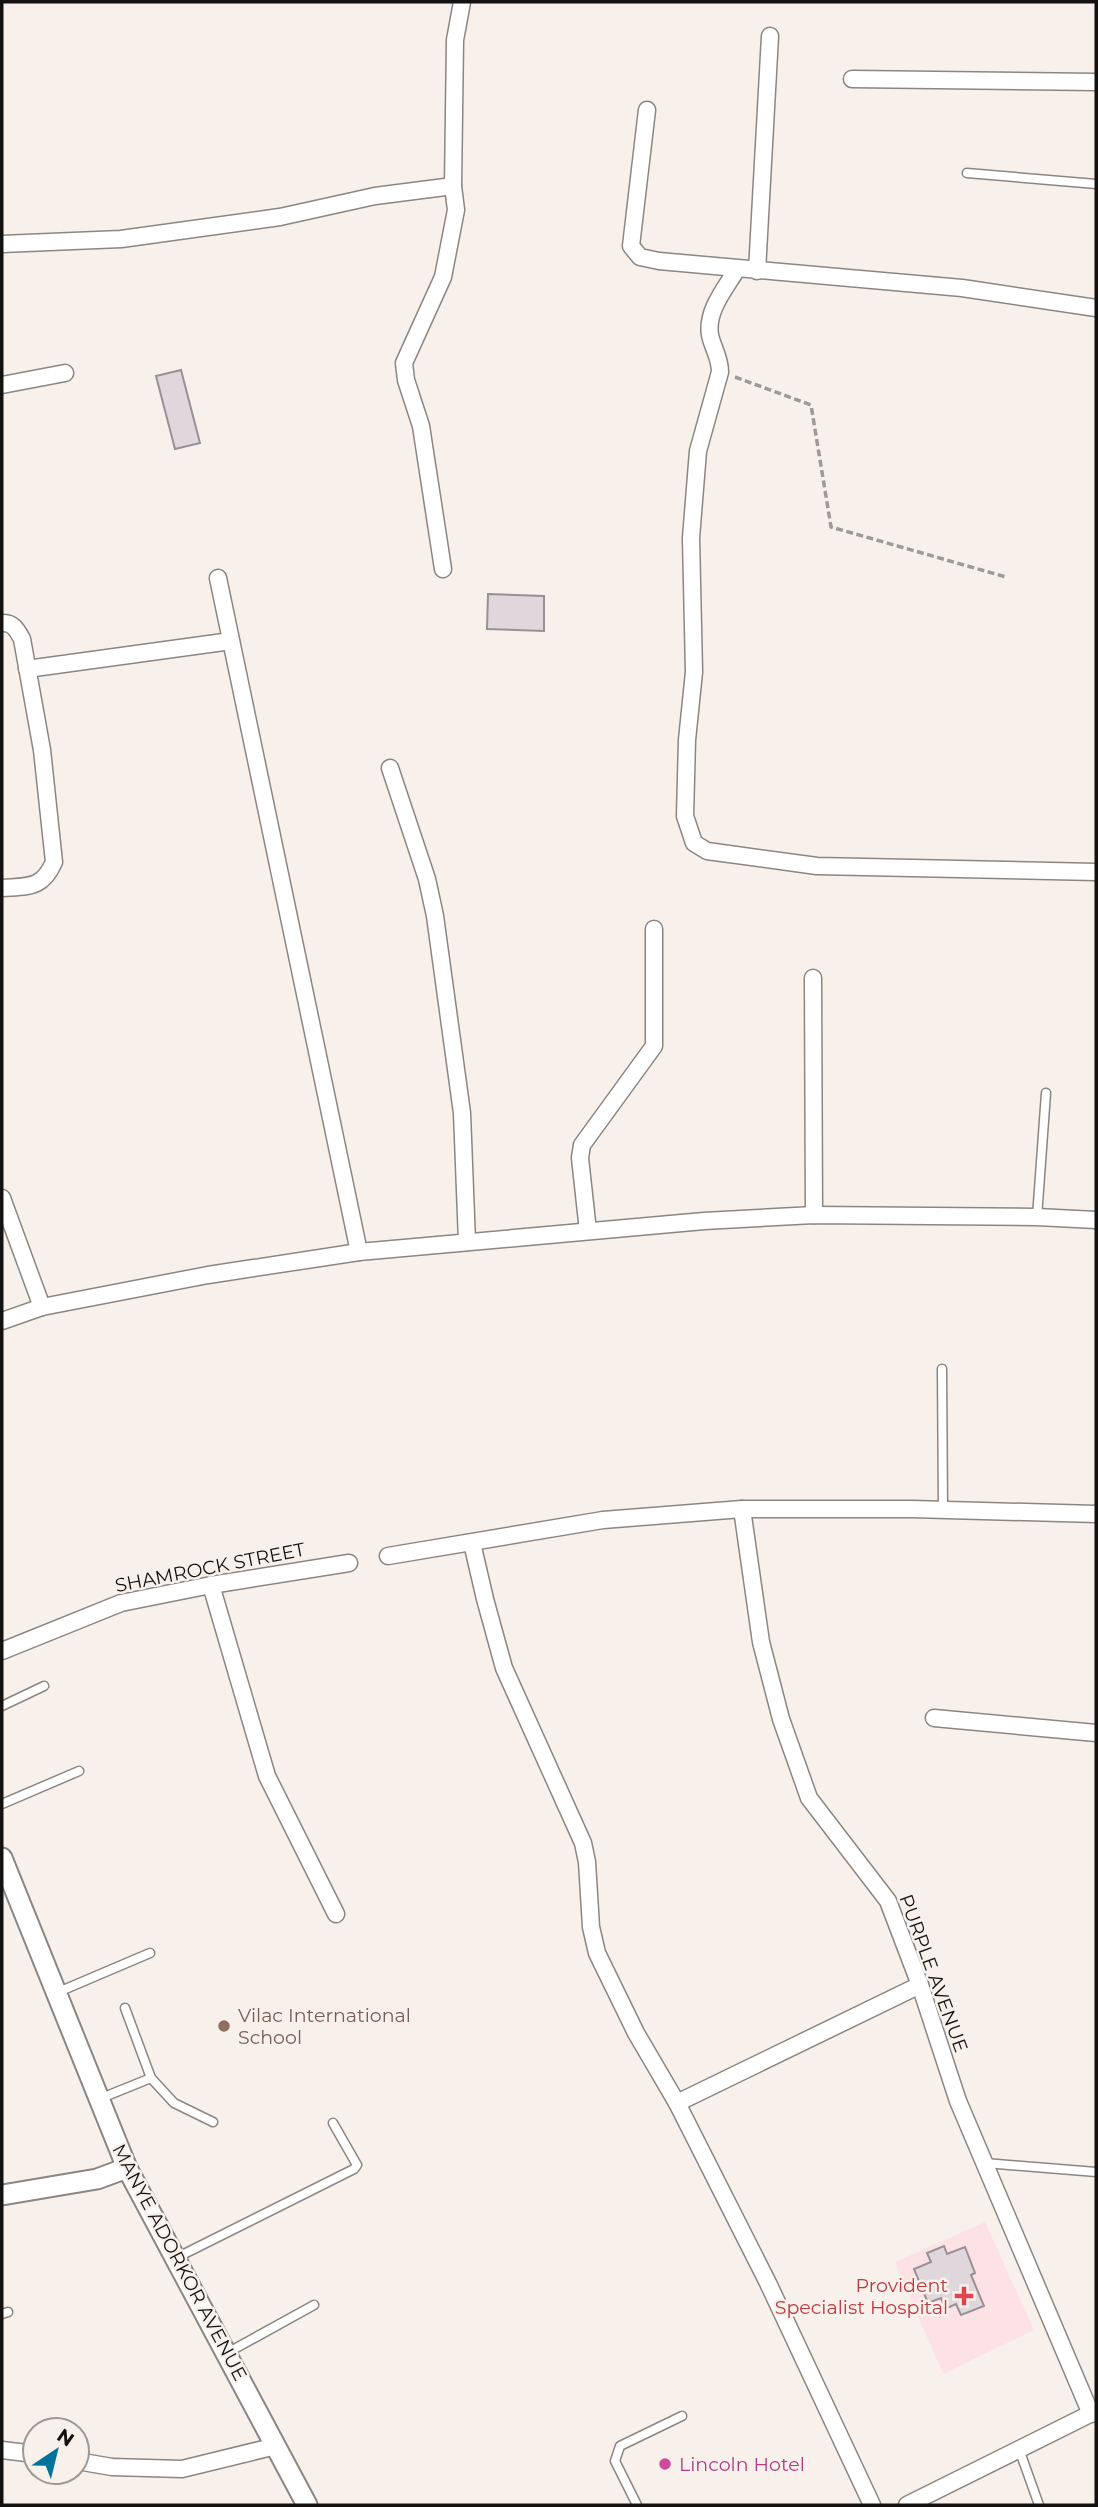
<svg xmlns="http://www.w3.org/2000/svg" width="1098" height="2507" font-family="Montserrat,sans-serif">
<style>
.medical{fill:#fce1e5}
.building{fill:#dfd7dc;stroke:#989095;stroke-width:2}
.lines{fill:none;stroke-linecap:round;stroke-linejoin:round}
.service-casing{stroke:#8c8680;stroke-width:11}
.minor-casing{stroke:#8c8680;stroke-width:19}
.tertiary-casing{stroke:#8c8680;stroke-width:23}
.path{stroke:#9f9a96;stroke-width:3.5;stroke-dasharray:7 3.5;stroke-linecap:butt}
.service{stroke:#fff;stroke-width:8}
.minor{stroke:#fff;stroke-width:16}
.tertiary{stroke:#fff;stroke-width:19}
.education-dot{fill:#8d6e63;stroke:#f8f1eb;stroke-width:2.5}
.health-dot{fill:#e0444e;stroke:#f8f1eb;stroke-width:2.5}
.hotel-dot{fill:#d1479c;stroke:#f8f1eb;stroke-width:2.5}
.labels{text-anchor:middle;stroke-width:5;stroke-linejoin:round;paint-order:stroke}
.street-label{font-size:19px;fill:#141210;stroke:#f8f1eb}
.education-label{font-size:19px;fill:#785e54;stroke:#f8f1eb;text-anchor:start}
.health-label{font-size:19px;fill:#be3a42;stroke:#f8f1eb;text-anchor:end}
.hotel-label{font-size:19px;fill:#b23c85;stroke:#f8f1eb;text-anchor:start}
</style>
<rect width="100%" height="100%" fill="#f8f1eb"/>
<!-- medical -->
<path class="medical" d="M 985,2222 L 1034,2330 L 943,2374 L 895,2262 Z"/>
<!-- building -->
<g class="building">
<path d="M 181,370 L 200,443 L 175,449 L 156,376 Z"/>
<path d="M 488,594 L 544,596 L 544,631 L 487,629 Z"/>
<path d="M 944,2246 L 947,2254 L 965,2247 L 975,2273 L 971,2275 L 984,2306 L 961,2315 L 956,2304 L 945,2309 L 941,2298 L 928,2303 L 914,2269 L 931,2262 L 927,2253 Z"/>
</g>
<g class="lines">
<!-- service casing -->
<g class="service-casing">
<g id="service">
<path d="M 967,173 L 1096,184"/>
<path d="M 1037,1217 L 1046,1093"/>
<path d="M 942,1369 L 943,1510"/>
<path d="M 2,1706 L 44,1686"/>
<path d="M 2,1804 L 79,1771"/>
<path d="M 56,1993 L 150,1953"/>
<path d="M 125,2008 L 151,2078 L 174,2103 L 213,2122"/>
<path d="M 99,2099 L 151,2078"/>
<path d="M 985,2163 L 1096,2172"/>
<path d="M 176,2258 L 354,2169 L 357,2165 L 333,2123"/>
<path d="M 2,2314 L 8,2312"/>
<path d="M 227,2353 L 314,2305"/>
<path d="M 1019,2449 L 1039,2505"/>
<path d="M 637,2505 L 615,2461 L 620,2446 L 682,2416"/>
</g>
</g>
<!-- minor casing -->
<g class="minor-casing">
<g id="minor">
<path d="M 852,79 L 1096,82"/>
<path d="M 647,110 L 631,246 L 640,257 L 659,261 L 962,288 L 1096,308"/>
<path d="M 2,244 L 121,239 L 280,217 L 375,196 L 453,186"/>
<path d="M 737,269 C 725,289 706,311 710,335 C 713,349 720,357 720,372 L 698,451 L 691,538 L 694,672 L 687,740 L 685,816 L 694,843 L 707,851 L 817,866 L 1096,872"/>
<path d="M 757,271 L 770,36"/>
<path d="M 2,385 L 65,373"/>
<path d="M 443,569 L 421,426 L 406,380 L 404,363 L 443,277 L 456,210 L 453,186 L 455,40 L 462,2"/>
<path d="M 218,578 L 359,1252"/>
<path d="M 2,623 C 13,622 17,630 22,639 L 42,750 L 54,862 C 42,889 29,886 2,888"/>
<path d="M 27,669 L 231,641"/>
<path d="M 390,768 L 427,879 L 435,916 L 462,1113 L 467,1242"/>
<path d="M 813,978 L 814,1215"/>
<path d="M 2,1198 L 42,1307"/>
<path d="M 588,1231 L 580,1158 L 582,1145 L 654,1046 L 654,929"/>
<path d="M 2,1321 L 42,1307 L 208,1275 L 359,1252 L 704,1221 L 814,1215 L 1037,1217 L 1096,1220"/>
<path d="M 742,1509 L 761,1642 L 781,1719 L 809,1798 L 888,1901 L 920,1985 L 958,2101 L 1091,2414"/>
<path d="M 472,1543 L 485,1599 L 504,1668 L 583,1843 L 587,1862 L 591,1927 L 597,1953 L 636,2033 L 677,2103 L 768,2283 L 872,2505"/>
<path d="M 388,1556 L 603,1520 L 742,1509 L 912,1509 L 1096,1514"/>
<path d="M 211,1585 L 267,1776 L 336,1914"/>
<path d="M 2,1651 L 121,1603 L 211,1585 L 349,1563"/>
<path d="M 934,1718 L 1096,1733"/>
<path d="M 677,2103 L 920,1985"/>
<path d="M 2,2450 L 35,2454"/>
<path d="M 77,2461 L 112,2467 L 182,2469 L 276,2446"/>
<path d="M 907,2505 L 1096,2411"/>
</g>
</g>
<!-- tertiary casing -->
<g class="tertiary-casing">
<g id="tertiary">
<path d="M 2,1858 L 127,2168 L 307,2505"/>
<path d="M 2,2195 L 97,2179 L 127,2168"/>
</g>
</g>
<!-- path -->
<path class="path" d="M 735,377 L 811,405 L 831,527 L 1006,577"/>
<!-- service -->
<use href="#service" class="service"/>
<!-- minor -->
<use href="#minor" class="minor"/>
<!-- tertiary -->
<use href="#tertiary" class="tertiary"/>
</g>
<!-- markers -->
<circle class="education-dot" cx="224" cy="2026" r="7"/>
<path class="health-dot" d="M960.5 2285.5h7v7h7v7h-7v7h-7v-7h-7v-7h7z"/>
<circle class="hotel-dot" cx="665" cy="2464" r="7"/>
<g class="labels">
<!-- street labels -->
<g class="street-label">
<text transform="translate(210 1567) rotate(-11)" y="7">SHAMROCK STREET</text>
<text transform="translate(934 1973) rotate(70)" y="7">PURPLE AVENUE</text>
<text transform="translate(180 2262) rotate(62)" y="7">MANYE ADORKOR AVENUE</text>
</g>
<!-- education labels -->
<g class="education-label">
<text x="238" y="2022">Vilac International<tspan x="238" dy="22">School</tspan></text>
</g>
<!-- health labels -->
<g class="health-label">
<text x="948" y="2292">Provident<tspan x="948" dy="22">Specialist Hospital</tspan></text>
</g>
<!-- hotel labels -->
<g class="hotel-label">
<text x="679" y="2471">Lincoln Hotel</text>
</g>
</g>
<!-- border -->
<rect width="1098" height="2507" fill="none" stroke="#141210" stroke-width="7"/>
<!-- north arrow -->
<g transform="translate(56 2451) rotate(35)"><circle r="33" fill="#f8f1eb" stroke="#9d9893" stroke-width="2"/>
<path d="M0-5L12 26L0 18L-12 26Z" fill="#00739d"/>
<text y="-10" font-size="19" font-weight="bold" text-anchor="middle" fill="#141210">N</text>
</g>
</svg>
